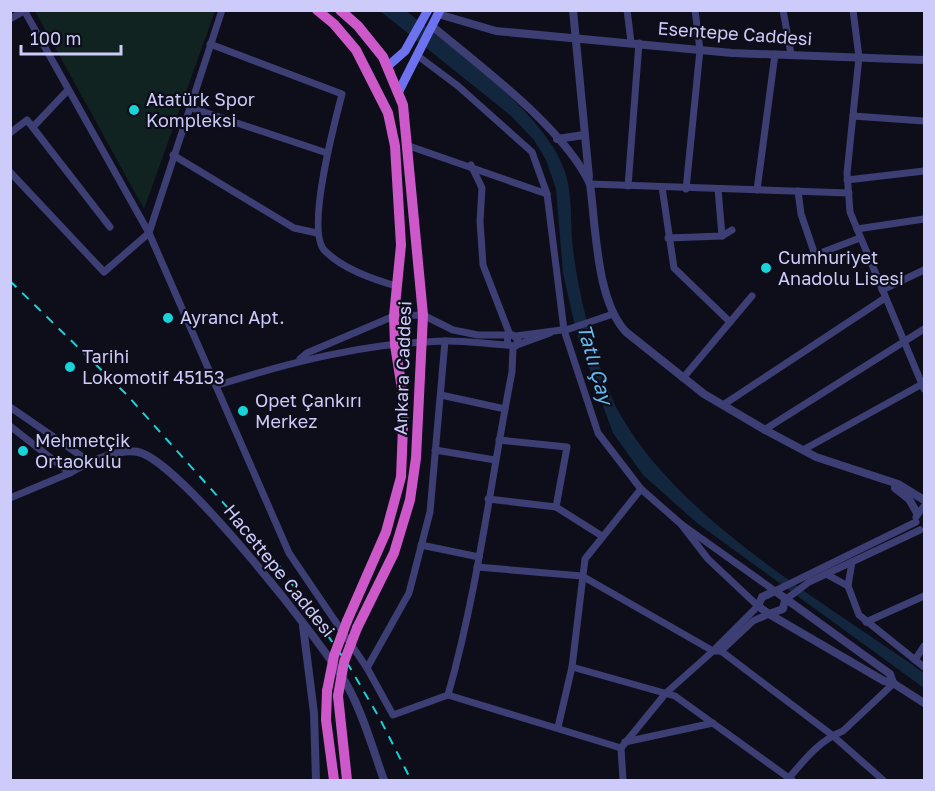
<svg xmlns="http://www.w3.org/2000/svg" width="935" height="791" font-family="'Golos Text',sans-serif">
<style>
.green{fill:#102321}
.water{fill:#12263e}
.lines{fill:none;stroke-linecap:round;stroke-linejoin:round}
.minor{stroke:#3c3e74;stroke-width:7}
.tertiary{stroke:#3c3e74;stroke-width:8}
.secondary{stroke:#6d73ef;stroke-width:9}
.trunk{stroke:#cd58ca;stroke-width:10}
.rail{stroke:#18d3d9;stroke-width:2;stroke-dasharray:9 8;stroke-linecap:butt}
.trunk-bridge{stroke:#cd58ca;stroke-width:10}
.poi-dot{fill:#18d3d9;stroke:#0e0d1a;stroke-width:2}
.labels{text-anchor:middle;stroke-width:4.5;stroke-linejoin:round;paint-order:stroke}
.street-label{font-size:18px;fill:#cdcbf9;stroke:#0e0d1a}
.poi-label{font-size:18px;fill:#cdcbf9;stroke:#0e0d1a;text-anchor:start}
.water-label{font-size:20px;font-style:italic;fill:#64b8ee;stroke:#0e0d1a}
</style>
<rect width="100%" height="100%" fill="#0e0d1a"/>
<!-- green -->
<path class="green" d="M 35,11 L 215,11 L 144,209 Z"/>
<!-- water -->
<path class="water" d="M 380,11 L 406,11 C 453,47 544,113 564,169 C 573,193 570,223 573,249 C 578,293 598,376 620,414 C 679,520 826,603 924,673 L 924,688 L 697,523 L 643,475 L 613,433 L 577,335 L 563,273 L 556,189 L 546,160 L 534,140 L 510,115 Z"/>
<g class="lines">
<!-- minor -->
<g class="minor">
<path d="M 24,10 L 149,233 L 289,553 L 367,668 L 393,715 L 448,695 L 621,748 L 666,693 L 713,651 L 758,606 L 708,559 L 681,524"/>
<path d="M 627,10 L 631,42"/>
<path d="M 783,10 L 791,54"/>
<path d="M 853,10 L 859,57 L 847,173 L 850,212 L 924,389"/>
<path d="M 10,19 L 24,11"/>
<path d="M 210,44 L 342,94 C 335,121 305,232 325,251 C 343,269 372,279 396,286"/>
<path d="M 418,56 L 458,86 L 532,152 L 547,194 L 564,330 L 598,433 L 641,489 L 681,524 L 775,591 L 916,522"/>
<path d="M 189,107 L 327,153"/>
<path d="M 853,116 L 924,121"/>
<path d="M 33,127 L 68,90"/>
<path d="M 10,133 L 27,120 L 110,227"/>
<path d="M 409,146 L 547,194"/>
<path d="M 173,155 L 294,228 L 317,233"/>
<path d="M 471,165 L 482,188 L 480,221 L 483,265 L 510,335"/>
<path d="M 10,172 L 104,272 L 149,233 L 222,10"/>
<path d="M 847,180 L 924,171"/>
<path d="M 590,184 L 849,193"/>
<path d="M 628,186 L 639,43"/>
<path d="M 662,187 L 674,268 L 730,322"/>
<path d="M 686,189 L 700,50 L 695,10"/>
<path d="M 718,189 L 722,236"/>
<path d="M 757,190 L 775,54"/>
<path d="M 798,191 L 801,214 L 815,255 L 860,238"/>
<path d="M 857,229 L 924,219"/>
<path d="M 668,238 L 722,236 L 732,230"/>
<path d="M 882,290 L 924,270"/>
<path d="M 516,336 L 569,329 L 613,314"/>
<path d="M 517,345 L 550,333"/>
<path d="M 300,359 L 307,353 L 394,316 L 423,315 L 453,330 L 478,335 L 513,335 L 518,340 L 516,346 L 507,345 L 508,336"/>
<path d="M 683,378 L 752,296"/>
<path d="M 218,385 C 291,362 365,343 443,341 C 464,340 486,344 507,345"/>
<path d="M 441,395 L 505,409"/>
<path d="M 723,405 L 885,298"/>
<path d="M 10,407 L 90,462"/>
<path d="M 10,426 L 70,473 L 90,462"/>
<path d="M 764,430 L 924,329"/>
<path d="M 435,450 L 495,460"/>
<path d="M 803,450 L 924,383"/>
<path d="M 10,498 L 70,473"/>
<path d="M 488,499 L 556,507 L 567,447 L 499,440"/>
<path d="M 556,507 L 602,536"/>
<path d="M 916,517 L 924,506"/>
<path d="M 421,545 L 479,557"/>
<path d="M 852,562 L 848,586 L 859,615 L 924,667"/>
<path d="M 477,567 L 582,576 L 713,651 L 721,651 L 832,735 L 883,780"/>
<path d="M 826,574 L 848,586"/>
<path d="M 785,600 L 809,582 L 920,530"/>
<path d="M 866,622 L 924,596"/>
<path d="M 721,651 L 753,621 L 769,614"/>
<path d="M 915,660 L 924,646"/>
<path d="M 572,667 L 675,696 L 789,778"/>
<path d="M 367,668 L 409,593 L 430,512 L 445,341"/>
<path d="M 448,695 C 478,589 491,479 512,372 L 513,347"/>
<path d="M 558,727 L 572,667 L 585,559 L 641,489"/>
<path d="M 625,742 L 713,723"/>
<path d="M 621,748 L 623,780"/>
<path d="M 792,780 L 789,778 C 804,760 821,739 843,731 L 894,683"/>
</g>
<!-- tertiary -->
<g class="tertiary">
<path d="M 573,10 L 589,177"/>
<path d="M 438,14 L 496,31 L 732,53 L 924,60"/>
<path d="M 432,26 C 480,66 564,128 590,184 C 596,227 596,300 626,332 L 704,394 L 767,431 L 816,457 L 898,484 L 924,500"/>
<path d="M 557,139 L 584,135"/>
<path d="M 90,462 C 106,457 121,449 138,452 C 179,460 325,645 348,687 C 364,716 373,750 384,780"/>
<path d="M 895,488 L 909,499 L 917,513"/>
<path d="M 769,614 L 783,609 L 785,600"/>
<path d="M 303,626 L 314,713 L 316,780"/>
<path d="M 893,683 L 890,674 L 775,591 L 762,597 L 758,606 L 769,614 L 884,681 L 893,683 L 924,703"/>
</g>
<!-- secondary -->
<g class="secondary">
<path d="M 388,66 L 405,51 L 428,10"/>
<path d="M 399,91 L 440,10"/>
</g>
<!-- trunk -->
<g class="trunk">
<path d="M 317,10 L 334,24 L 356,50 L 388,113 L 395,146 L 401,245 L 394,316 L 395,345 L 404,402 L 401,477 L 386,532 L 347,621"/>
<path d="M 340,10 L 358,26 L 383,57 L 403,105 L 423,315 L 416,458 L 410,500 L 394,553 L 357,628"/>
<path d="M 327,691 L 326,720 L 334,780"/>
<path d="M 338,696 L 347,780"/>
</g>
<!-- rail -->
<path class="rail" d="M 10,281 L 127,395 L 278,564 L 349,666 L 380,719 L 411,780"/>
<!-- trunk-bridge -->
<g class="trunk-bridge">
<path d="M 327,691 L 334,656 L 347,621"/>
<path d="M 338,696 L 344,662 L 357,628"/>
</g>
</g>
<!-- markers -->
<g class="poi-dot">
<circle cx="134" cy="110" r="6"/>
<circle cx="766" cy="268" r="6"/>
<circle cx="168" cy="318" r="6"/>
<circle cx="70" cy="367" r="6"/>
<circle cx="243" cy="411" r="6"/>
<circle cx="23" cy="451" r="6"/>
</g>
<g class="labels">
<!-- street labels -->
<g class="street-label">
<text transform="translate(735 34) rotate(4)" y="6">Esentepe Caddesi</text>
<text transform="translate(403 368) rotate(-88)" y="6">Ankara Caddesi</text>
<text transform="translate(279 571) rotate(51)" y="6">Hacettepe Caddesi</text>
</g>
<!-- poi labels -->
<g class="poi-label">
<text x="146" y="106">Atatürk Spor<tspan x="146" dy="21">Kompleksi</tspan></text>
<text x="778" y="264">Cumhuriyet<tspan x="778" dy="21">Anadolu Lisesi</tspan></text>
<text x="180" y="324">Ayrancı Apt.</text>
<text x="82" y="363">Tarihi<tspan x="82" dy="21">Lokomotif 45153</tspan></text>
<text x="255" y="407">Opet Çankırı<tspan x="255" dy="21">Merkez</tspan></text>
<text x="35" y="447">Mehmetçik<tspan x="35" dy="21">Ortaokulu</tspan></text>
</g>
<!-- water labels -->
<g class="water-label">
<text transform="translate(595 364) rotate(74)" y="7">Tatlı Çay</text>
</g>
</g>
<!-- border -->
<rect width="935" height="791" fill="none" stroke="#cdcbf9" stroke-width="24"/>
<!-- scale -->
<path d="M21 45v9h100v-9" fill="none" stroke="#cdcbf9" stroke-width="3"/>
<text x="30" y="45" font-size="18" fill="#cdcbf9" stroke="#0e0d1a" stroke-width="4.5" paint-order="stroke">100 m</text>
</svg>
